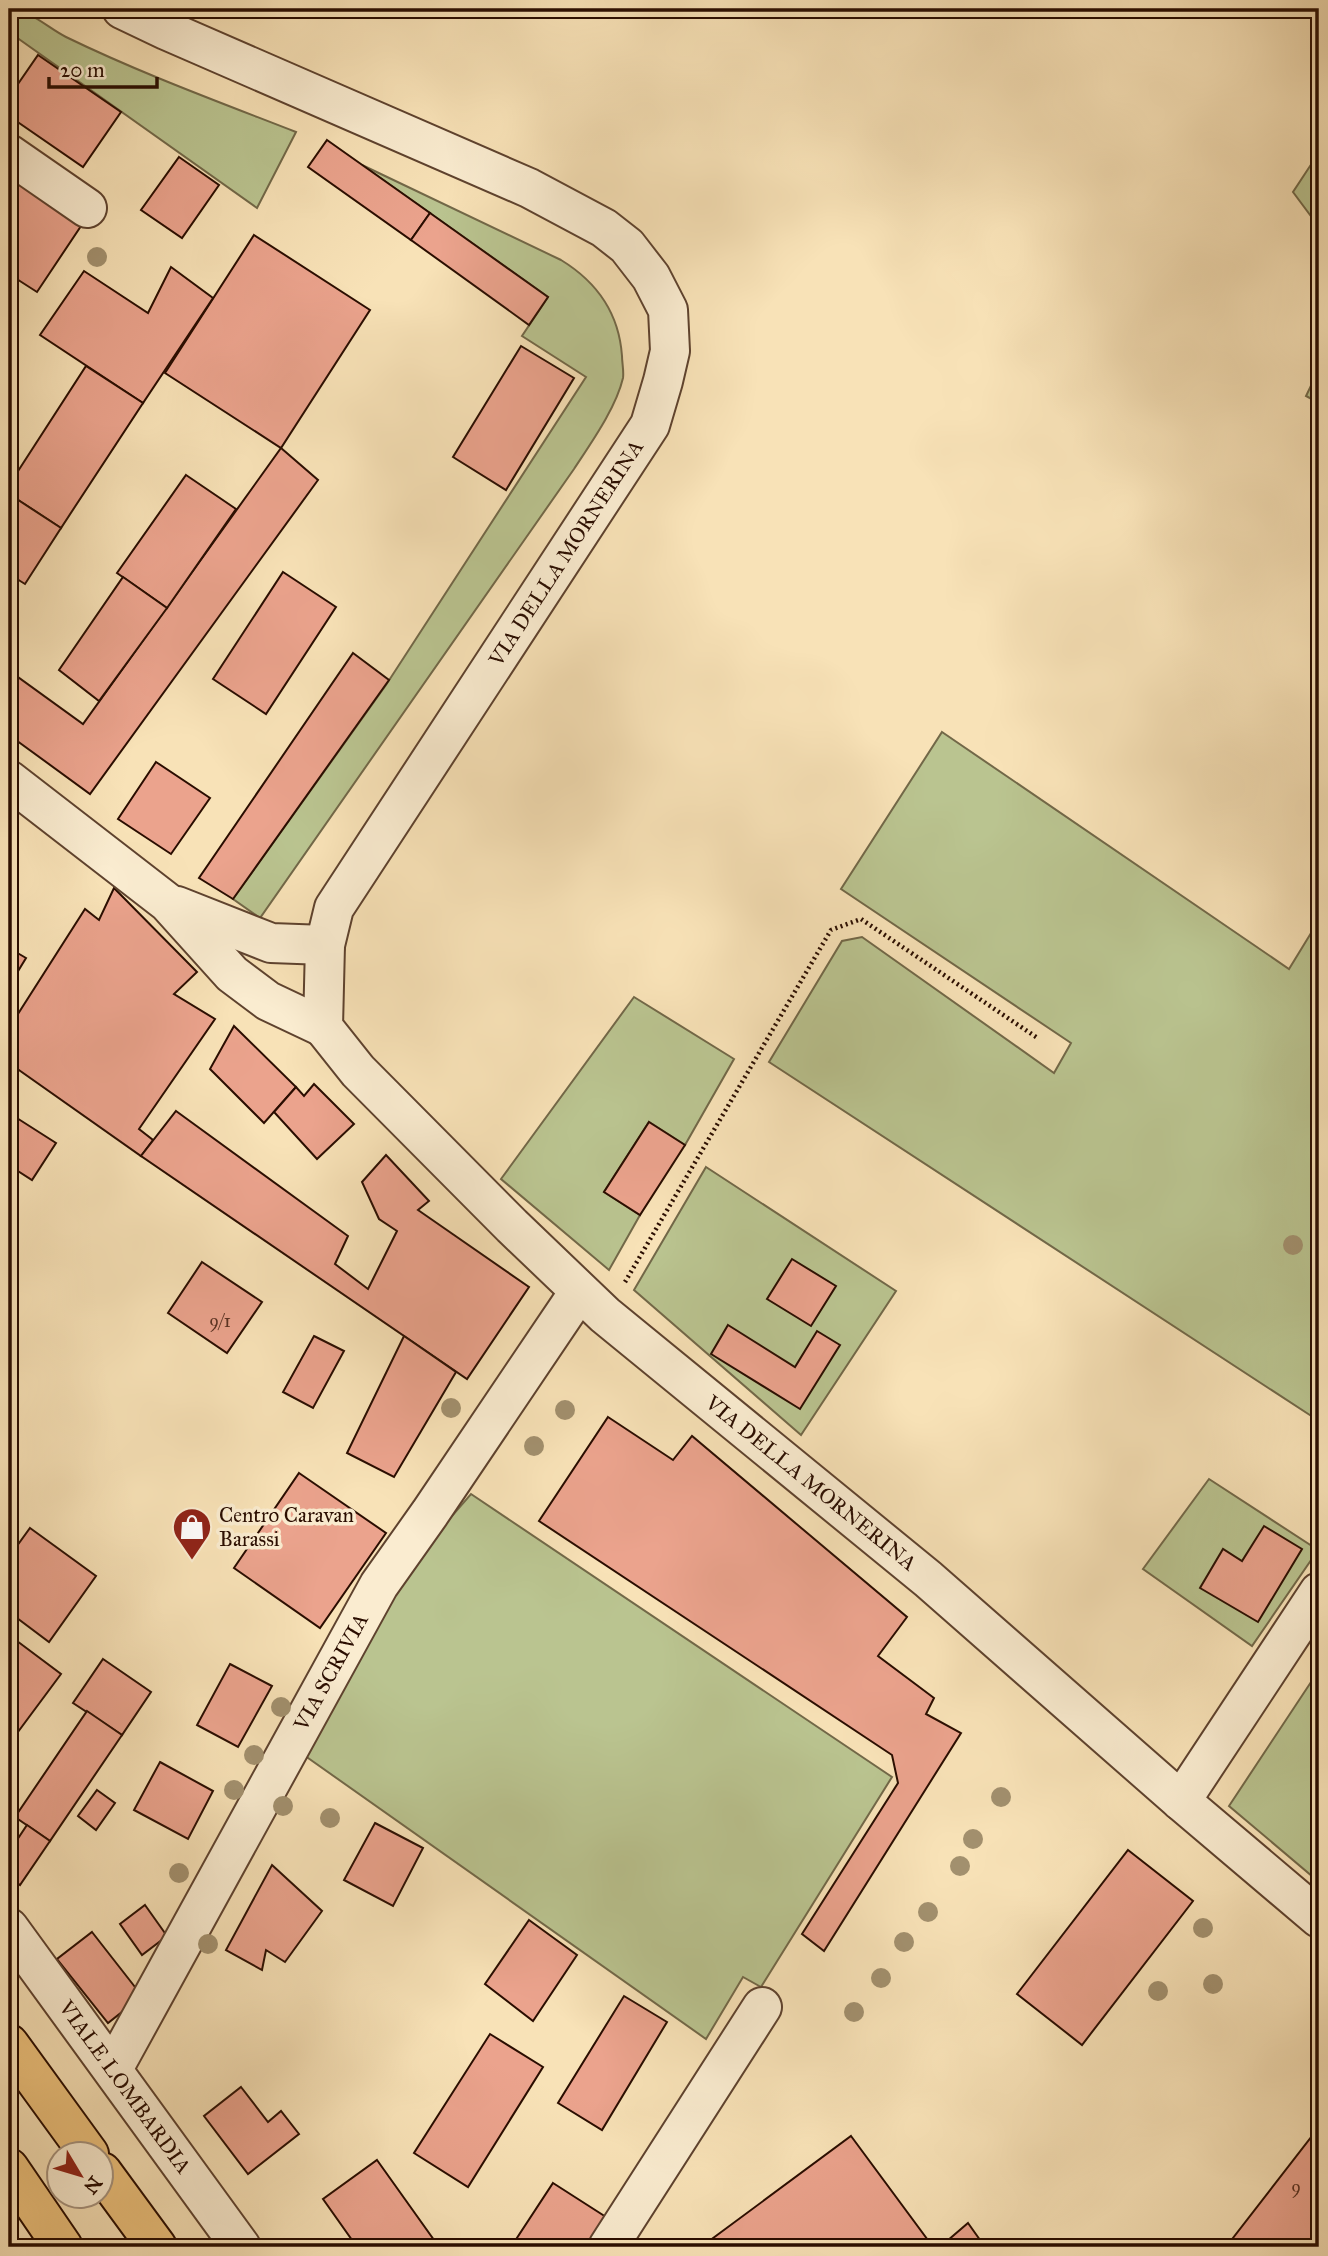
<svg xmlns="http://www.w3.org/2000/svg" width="1328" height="2256" font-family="'IM FELL Great Primer',serif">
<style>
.green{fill:#bac490;stroke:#726848;stroke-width:2}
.building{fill:#eba38d;stroke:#2a0d00;stroke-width:2}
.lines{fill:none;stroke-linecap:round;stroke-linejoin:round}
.minor-casing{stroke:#5e422e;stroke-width:42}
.highway-casing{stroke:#2a0d00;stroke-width:42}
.path{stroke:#2a0d00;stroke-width:4.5;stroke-dasharray:2 3.5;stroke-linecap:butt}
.minor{stroke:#faecd0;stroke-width:38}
.highway{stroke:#ecc17c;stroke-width:38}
.tree{fill:#a2906e}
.labels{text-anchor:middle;stroke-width:7;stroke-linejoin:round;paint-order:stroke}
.number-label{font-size:18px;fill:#5a3223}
.street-label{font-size:21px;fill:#2a0d00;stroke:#faecd0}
.poi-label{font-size:21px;fill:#2a0d00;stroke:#faecd0;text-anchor:start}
</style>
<rect width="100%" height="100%" fill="#f8e2b7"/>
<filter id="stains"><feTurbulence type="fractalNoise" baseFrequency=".00286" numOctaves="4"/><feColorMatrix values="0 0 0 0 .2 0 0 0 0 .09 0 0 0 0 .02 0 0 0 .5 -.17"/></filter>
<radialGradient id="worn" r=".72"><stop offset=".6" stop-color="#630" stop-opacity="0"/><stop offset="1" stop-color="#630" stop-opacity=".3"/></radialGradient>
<!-- green -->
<g class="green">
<path d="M 9,9 C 29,9 48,28 66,37 C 140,73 219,102 296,132 L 257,208 L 9,32 Z"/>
<path d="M 1314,160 L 1319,163 L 1319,227 L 1293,192 Z"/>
<path d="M 362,165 L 561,260 C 597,282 619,313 622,356 C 622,363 624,371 623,378 C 616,408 591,443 574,469 L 260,918 L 233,899 L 386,685 L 586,377 L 522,336 L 548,297 Z"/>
<path d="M 1319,369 L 1319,403 L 1306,396 Z"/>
<path d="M 942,732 L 1289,969 L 1319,920 L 1319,1421 L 769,1062 L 842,941 L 862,937 L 1054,1073 L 1071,1043 L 841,889 Z"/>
<path d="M 634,997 L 734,1059 L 685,1145 L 649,1122 L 604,1192 L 640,1215 L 609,1270 L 501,1179 Z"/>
<path d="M 706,1167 L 896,1291 L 801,1435 L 634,1290 Z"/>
<path d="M 1209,1479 L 1318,1550 L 1252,1646 L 1143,1569 Z"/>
<path d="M 471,1494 L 892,1777 L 761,1987 L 743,1977 L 706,2039 L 301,1753 L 406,1569 Z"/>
<path d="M 1319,1670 L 1319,1882 L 1229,1806 Z"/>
</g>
<!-- building -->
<g class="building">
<path d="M 38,55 L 121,112 L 83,167 L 9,116 L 9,97 Z"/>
<path d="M 327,140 L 430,213 L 411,240 L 308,167 Z"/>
<path d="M 179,157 L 219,185 L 182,238 L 141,210 Z"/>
<path d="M 9,173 L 83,223 L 37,292 L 9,274 Z"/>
<path d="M 430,213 L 548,297 L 529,325 L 411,240 Z"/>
<path d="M 254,235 L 370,310 L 281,448 L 165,373 Z"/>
<path d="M 171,267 L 213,298 L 143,403 L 40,335 L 84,271 L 148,313 Z"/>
<path d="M 521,346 L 574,378 L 506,490 L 453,457 Z"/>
<path d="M 86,366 L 143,403 L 61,528 L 9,494 L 9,485 Z"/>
<path d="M 281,448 L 318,480 L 90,794 L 9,735 L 9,683 L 15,675 L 83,724 Z"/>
<path d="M 186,475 L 236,509 L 167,608 L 117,573 Z"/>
<path d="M 9,494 L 61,528 L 25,584 L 9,574 Z"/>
<path d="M 283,572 L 336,607 L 266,714 L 213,679 Z"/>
<path d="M 123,577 L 167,608 L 99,701 L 59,670 Z"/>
<path d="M 353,653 L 389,680 L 233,899 L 199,878 Z"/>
<path d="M 156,762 L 210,798 L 171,854 L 118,819 Z"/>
<path d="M 114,888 L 197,972 L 174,994 L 215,1019 L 139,1129 L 153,1140 L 141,1156 L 9,1063 L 9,1028 L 85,909 L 99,920 Z"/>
<path d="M 9,948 L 26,958 L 9,986 Z"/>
<path d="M 234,1026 L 296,1087 L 264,1123 L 210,1069 Z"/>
<path d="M 314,1084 L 354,1124 L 317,1159 L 274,1112 L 296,1087 L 304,1096 Z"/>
<path d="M 176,1111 L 348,1236 L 335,1264 L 368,1289 L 397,1231 L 379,1219 L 362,1182 L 386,1155 L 429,1201 L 418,1210 L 529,1287 L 467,1379 L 141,1156 Z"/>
<path d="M 9,1113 L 56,1143 L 32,1180 L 10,1166 L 9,1169 Z"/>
<path d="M 649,1122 L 685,1145 L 640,1215 L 604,1192 Z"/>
<path d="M 792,1259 L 836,1286 L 811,1326 L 767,1299 Z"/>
<path d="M 202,1262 L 262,1302 L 227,1353 L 168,1313 Z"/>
<path d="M 728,1325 L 795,1367 L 817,1331 L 840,1345 L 800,1409 L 711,1354 Z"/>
<path d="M 314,1336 L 344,1351 L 313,1408 L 283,1392 Z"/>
<path d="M 404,1336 L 456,1372 L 394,1477 L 347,1453 Z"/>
<path d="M 608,1417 L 673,1460 L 692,1436 L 907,1617 L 878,1656 L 934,1698 L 926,1714 L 961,1733 L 824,1951 L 802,1934 L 898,1783 L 892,1755 L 539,1521 Z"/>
<path d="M 299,1473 L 386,1533 L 320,1628 L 234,1568 Z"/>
<path d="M 1264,1526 L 1302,1549 L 1258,1622 L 1200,1588 L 1223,1549 L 1242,1561 Z"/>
<path d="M 30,1528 L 96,1576 L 49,1642 L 9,1612 L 9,1557 Z"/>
<path d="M 9,1635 L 61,1674 L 9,1744 Z"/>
<path d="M 103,1659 L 151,1692 L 122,1735 L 73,1703 Z"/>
<path d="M 230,1664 L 272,1686 L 238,1747 L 197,1725 Z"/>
<path d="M 87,1711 L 122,1735 L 50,1841 L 15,1817 Z"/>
<path d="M 160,1762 L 213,1791 L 188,1839 L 134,1810 Z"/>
<path d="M 97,1790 L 115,1803 L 96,1830 L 78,1816 Z"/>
<path d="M 375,1823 L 423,1848 L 393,1906 L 344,1880 Z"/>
<path d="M 27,1825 L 50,1841 L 20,1885 L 9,1877 L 9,1852 Z"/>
<path d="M 1128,1850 L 1193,1901 L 1082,2045 L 1017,1994 Z"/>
<path d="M 272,1865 L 322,1911 L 285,1962 L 266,1950 L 262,1970 L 226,1950 Z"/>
<path d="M 145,1905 L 167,1936 L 142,1955 L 120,1924 Z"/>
<path d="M 529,1920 L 577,1955 L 533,2021 L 485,1984 Z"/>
<path d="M 92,1932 L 142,1996 L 108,2023 L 57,1959 Z"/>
<path d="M 624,1996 L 667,2022 L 602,2130 L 558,2103 Z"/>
<path d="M 490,2034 L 543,2067 L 468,2187 L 414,2153 Z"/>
<path d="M 241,2087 L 268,2122 L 281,2111 L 299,2134 L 248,2174 L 204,2116 Z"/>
<path d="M 1319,2127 L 1319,2247 L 1226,2247 Z"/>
<path d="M 851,2136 L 933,2247 L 701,2247 Z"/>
<path d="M 377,2160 L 439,2247 L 357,2247 L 323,2199 Z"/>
<path d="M 553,2183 L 606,2217 L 586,2247 L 511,2247 Z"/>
<path d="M 968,2223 L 985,2247 L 940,2247 Z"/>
</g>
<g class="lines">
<!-- minor casing -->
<g class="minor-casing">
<g id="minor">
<path d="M 122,9 L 166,30 L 529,188 L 604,228 L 627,246 L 651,277 L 668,310 L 670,351 L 663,381 L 650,425 L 334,908 L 325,945 L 323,1027 L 358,1071 L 512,1226 L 605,1315 L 928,1579 L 1181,1801 L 1319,1918"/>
<path d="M 9,154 L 87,208"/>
<path d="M 9,780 L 168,903 L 232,974 L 268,1001 L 323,1027"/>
<path d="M 177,906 L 271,943 L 325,945"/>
<path d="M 1181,1801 L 1319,1592"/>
<path d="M 9,1928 L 241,2247"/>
<path d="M 113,2069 L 379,1585 L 430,1513 L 579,1292"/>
<path d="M 608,2247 L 762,2007"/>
</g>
</g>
<!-- highway casing -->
<g class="highway-casing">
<g id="highway">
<path d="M 9,2044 L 89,2154"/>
<path d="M 9,2168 L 63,2247"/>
<path d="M 102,2172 L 157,2247"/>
</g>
</g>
<!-- path -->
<path class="path" d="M 625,1282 L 831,930 L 861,919 L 1039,1039"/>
<!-- minor -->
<use href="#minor" class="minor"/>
<!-- highway -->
<use href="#highway" class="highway"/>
</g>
<!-- trees -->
<g class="tree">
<circle cx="97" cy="257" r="10"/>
<circle cx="1293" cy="1245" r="10"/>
<circle cx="451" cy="1408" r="10"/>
<circle cx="565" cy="1410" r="10"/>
<circle cx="534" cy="1446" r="10"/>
<circle cx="281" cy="1707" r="10"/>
<circle cx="254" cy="1755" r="10"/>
<circle cx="234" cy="1790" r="10"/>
<circle cx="1001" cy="1797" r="10"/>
<circle cx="283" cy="1806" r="10"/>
<circle cx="330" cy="1818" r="10"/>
<circle cx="973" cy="1839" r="10"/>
<circle cx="960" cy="1866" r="10"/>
<circle cx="179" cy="1873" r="10"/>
<circle cx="928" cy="1912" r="10"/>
<circle cx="1203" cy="1928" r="10"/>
<circle cx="904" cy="1942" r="10"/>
<circle cx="208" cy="1944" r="10"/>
<circle cx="881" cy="1978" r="10"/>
<circle cx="1213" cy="1984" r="10"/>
<circle cx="1158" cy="1991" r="10"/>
<circle cx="854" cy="2012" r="10"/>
</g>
<!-- icons -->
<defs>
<g id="shop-pin" transform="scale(2.0125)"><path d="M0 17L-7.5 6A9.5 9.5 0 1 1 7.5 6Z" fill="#8f2418" stroke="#faecd0"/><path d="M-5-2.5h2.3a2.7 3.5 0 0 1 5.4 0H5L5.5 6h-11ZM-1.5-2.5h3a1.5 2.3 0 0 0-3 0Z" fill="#fff"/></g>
</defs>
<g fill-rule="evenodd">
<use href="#shop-pin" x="192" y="1527"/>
</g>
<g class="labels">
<!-- number labels -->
<g class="number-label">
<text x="220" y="1327">9/1</text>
<text x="1296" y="2193">9</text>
</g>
<!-- street labels -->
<g class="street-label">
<text transform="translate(566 553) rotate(-57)" y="7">VIA DELLA MORNERINA</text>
<text transform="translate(811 1483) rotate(39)" y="7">VIA DELLA MORNERINA</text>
<text transform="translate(331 1672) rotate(-61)" y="7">VIA SCRIVIA</text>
<text transform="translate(125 2087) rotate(54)" y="7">VIALE LOMBARDIA</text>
</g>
<!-- poi labels -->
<g class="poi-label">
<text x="219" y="1522">Centro Caravan<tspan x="219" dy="24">Barassi</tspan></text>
</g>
</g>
<!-- margin -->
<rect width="1328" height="2256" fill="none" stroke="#f8e2b7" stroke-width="35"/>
<rect x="10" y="10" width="1307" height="2235" fill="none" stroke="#2a0d00" stroke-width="3.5"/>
<rect x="18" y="18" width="1293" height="2221" fill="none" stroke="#2a0d00" stroke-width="2"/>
<!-- north arrow -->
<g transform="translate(80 2175) rotate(128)"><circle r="33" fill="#faecd0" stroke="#a7937d" stroke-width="2"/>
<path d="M0-5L12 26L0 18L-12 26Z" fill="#8f2418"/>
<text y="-10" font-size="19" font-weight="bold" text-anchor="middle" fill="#2a0d00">N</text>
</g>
<!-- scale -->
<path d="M49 77v10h108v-10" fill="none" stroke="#2a0d00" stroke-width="3.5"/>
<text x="60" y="77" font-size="21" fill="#2a0d00" stroke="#faecd0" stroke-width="5" paint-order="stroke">20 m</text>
<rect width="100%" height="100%" filter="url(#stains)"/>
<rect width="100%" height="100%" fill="url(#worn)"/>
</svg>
